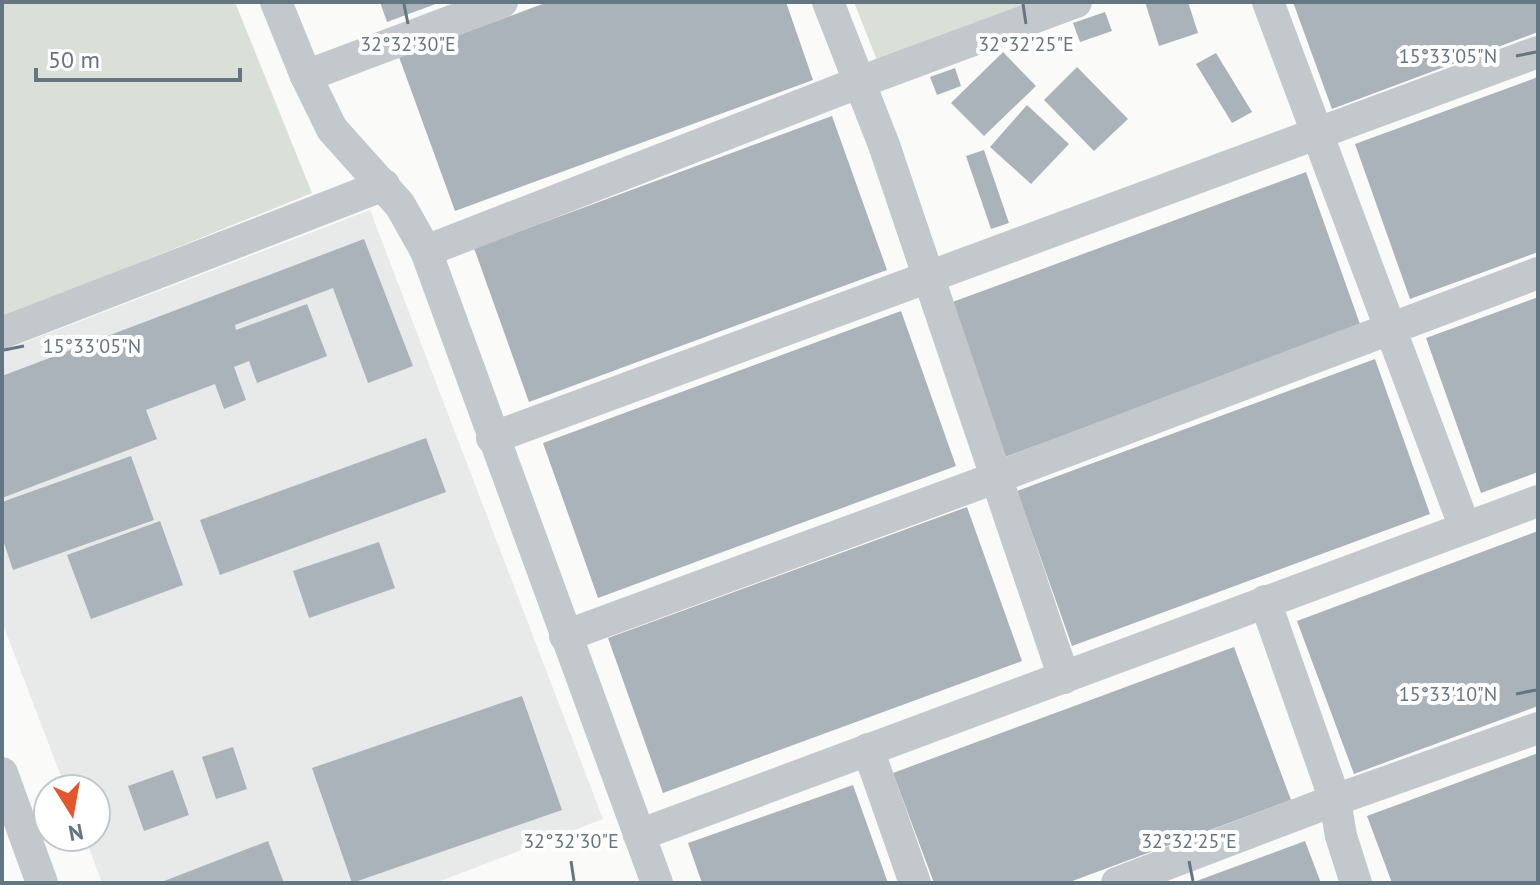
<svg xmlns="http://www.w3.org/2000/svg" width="1540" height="885" font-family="'PT Sans',sans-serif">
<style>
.built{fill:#e8e9e9}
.green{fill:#dadfd7}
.building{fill:#aab3b9}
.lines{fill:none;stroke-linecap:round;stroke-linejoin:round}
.street{stroke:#c3c8cc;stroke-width:32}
.ticks{fill:none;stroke:#657683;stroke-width:3}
.ticks-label{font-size:20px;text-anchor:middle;fill:#657683;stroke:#fff;stroke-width:8;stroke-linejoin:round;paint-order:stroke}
</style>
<rect width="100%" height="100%" fill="#fafaf8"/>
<!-- built -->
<path class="built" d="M 370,210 L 603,819 L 435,883 L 102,883 L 85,837 L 96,837 L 96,789 L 66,789 L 2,622 L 2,351 Z"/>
<!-- green -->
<g class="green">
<path d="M 2,2 L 235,2 L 312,193 L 2,318 Z"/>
<path d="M 854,2 L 1057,2 L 880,68 Z"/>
</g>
<!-- building -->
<g class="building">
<path d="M 380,2 L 441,2 L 387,22 Z"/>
<path d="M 548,2 L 786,2 L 813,80 L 455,211 L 399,57 Z"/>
<path d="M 1145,2 L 1188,2 L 1198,33 L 1159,46 Z"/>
<path d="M 1293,2 L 1538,2 L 1538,32 L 1332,109 Z"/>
<path d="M 1105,12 L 1112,31 L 1080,42 L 1073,23 Z"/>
<path d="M 1003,52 L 1036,86 L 984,136 L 951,103 Z"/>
<path d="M 1216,53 L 1252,112 L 1232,123 L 1196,64 Z"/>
<path d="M 1077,67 L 1128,119 L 1094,151 L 1044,100 Z"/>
<path d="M 955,68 L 961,86 L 937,95 L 930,77 Z"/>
<path d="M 1538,77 L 1538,252 L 1410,299 L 1355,144 Z"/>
<path d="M 1027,105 L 1069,144 L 1031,184 L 990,147 Z"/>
<path d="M 832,116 L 887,270 L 529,402 L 474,248 Z"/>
<path d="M 984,150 L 1009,223 L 991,229 L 966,156 Z"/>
<path d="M 1306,172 L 1361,327 L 1002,458 L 947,304 Z"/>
<path d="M 364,239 L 413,366 L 368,383 L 333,288 L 235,325 L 236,330 L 307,304 L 327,356 L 257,383 L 249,361 L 234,367 L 246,400 L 224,409 L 215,384 L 146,410 L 157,439 L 2,498 L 2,376 Z"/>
<path d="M 1538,297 L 1538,472 L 1481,493 L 1426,338 Z"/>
<path d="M 901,311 L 956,466 L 598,598 L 543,443 Z"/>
<path d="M 1375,359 L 1430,514 L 1072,646 L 1017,491 Z"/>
<path d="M 426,438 L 446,492 L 220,575 L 200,520 Z"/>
<path d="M 131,456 L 154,520 L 13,570 L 2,537 L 2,502 Z"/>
<path d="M 967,507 L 1022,661 L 663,793 L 608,638 Z"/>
<path d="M 160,521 L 183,585 L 91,619 L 67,555 Z"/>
<path d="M 1538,531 L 1538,706 L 1354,774 L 1297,621 Z"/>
<path d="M 379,542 L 395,588 L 309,618 L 293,571 Z"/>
<path d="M 1234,647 L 1291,800 L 1067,883 L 934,883 L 893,773 Z"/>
<path d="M 522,696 L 562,810 L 352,883 L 312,768 Z"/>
<path d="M 233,747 L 247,789 L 216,799 L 202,757 Z"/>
<path d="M 1538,753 L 1538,883 L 1392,883 L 1367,816 Z"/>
<path d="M 173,770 L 189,815 L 144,831 L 128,786 Z"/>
<path d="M 853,785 L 888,883 L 702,883 L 688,843 Z"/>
<path d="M 268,841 L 284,883 L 159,883 Z"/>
<path d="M 1305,841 L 1321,883 L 1191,883 Z"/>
</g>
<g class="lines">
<!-- street -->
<g class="street">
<path d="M 276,2 L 306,76 L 332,129 L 400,205 L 426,251 L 657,883"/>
<path d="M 828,2 L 884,145 L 1064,678"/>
<path d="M 1268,2 L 1465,528"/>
<path d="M 306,76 L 502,2"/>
<path d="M 426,251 L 860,82 L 1076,2"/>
<path d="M 2,333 L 384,185"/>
<path d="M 492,438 L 1538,52"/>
<path d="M 1265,601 L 1335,800 L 1341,836 L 1356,883"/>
<path d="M 565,636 L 995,478 L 1538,273"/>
<path d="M 868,749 L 915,883"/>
<path d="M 2,773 L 42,883"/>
<path d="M 639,835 L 1538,501"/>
<path d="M 1117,883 L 1335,800 L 1538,728"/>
</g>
</g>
<!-- ticks -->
<path class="ticks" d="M 404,4 L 408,24M 1023,4 L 1026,24M 1516,56 L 1536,52M 4,350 L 24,346M 1516,694 L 1536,690M 571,861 L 574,881M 1189,861 L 1193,881"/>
<g class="ticks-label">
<text x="408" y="51">32°32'30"E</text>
<text x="1026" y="51">32°32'25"E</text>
<text x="1448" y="63">15°33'05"N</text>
<text x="92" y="353">15°33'05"N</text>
<text x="1448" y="701">15°33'10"N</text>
<text x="571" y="848">32°32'30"E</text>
<text x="1189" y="848">32°32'25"E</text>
</g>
<!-- border -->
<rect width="1540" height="885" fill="none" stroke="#657683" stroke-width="8"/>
<!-- north arrow -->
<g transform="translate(72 813) rotate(169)"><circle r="38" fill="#ffffff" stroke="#c1c8cd" stroke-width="2"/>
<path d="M0-6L14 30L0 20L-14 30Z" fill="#e4572e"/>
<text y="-12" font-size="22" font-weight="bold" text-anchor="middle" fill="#657683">N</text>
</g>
<!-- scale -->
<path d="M36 68v12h204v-12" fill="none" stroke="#657683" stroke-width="4"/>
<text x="48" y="68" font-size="24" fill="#657683" stroke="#ffffff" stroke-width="6" paint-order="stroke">50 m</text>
</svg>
